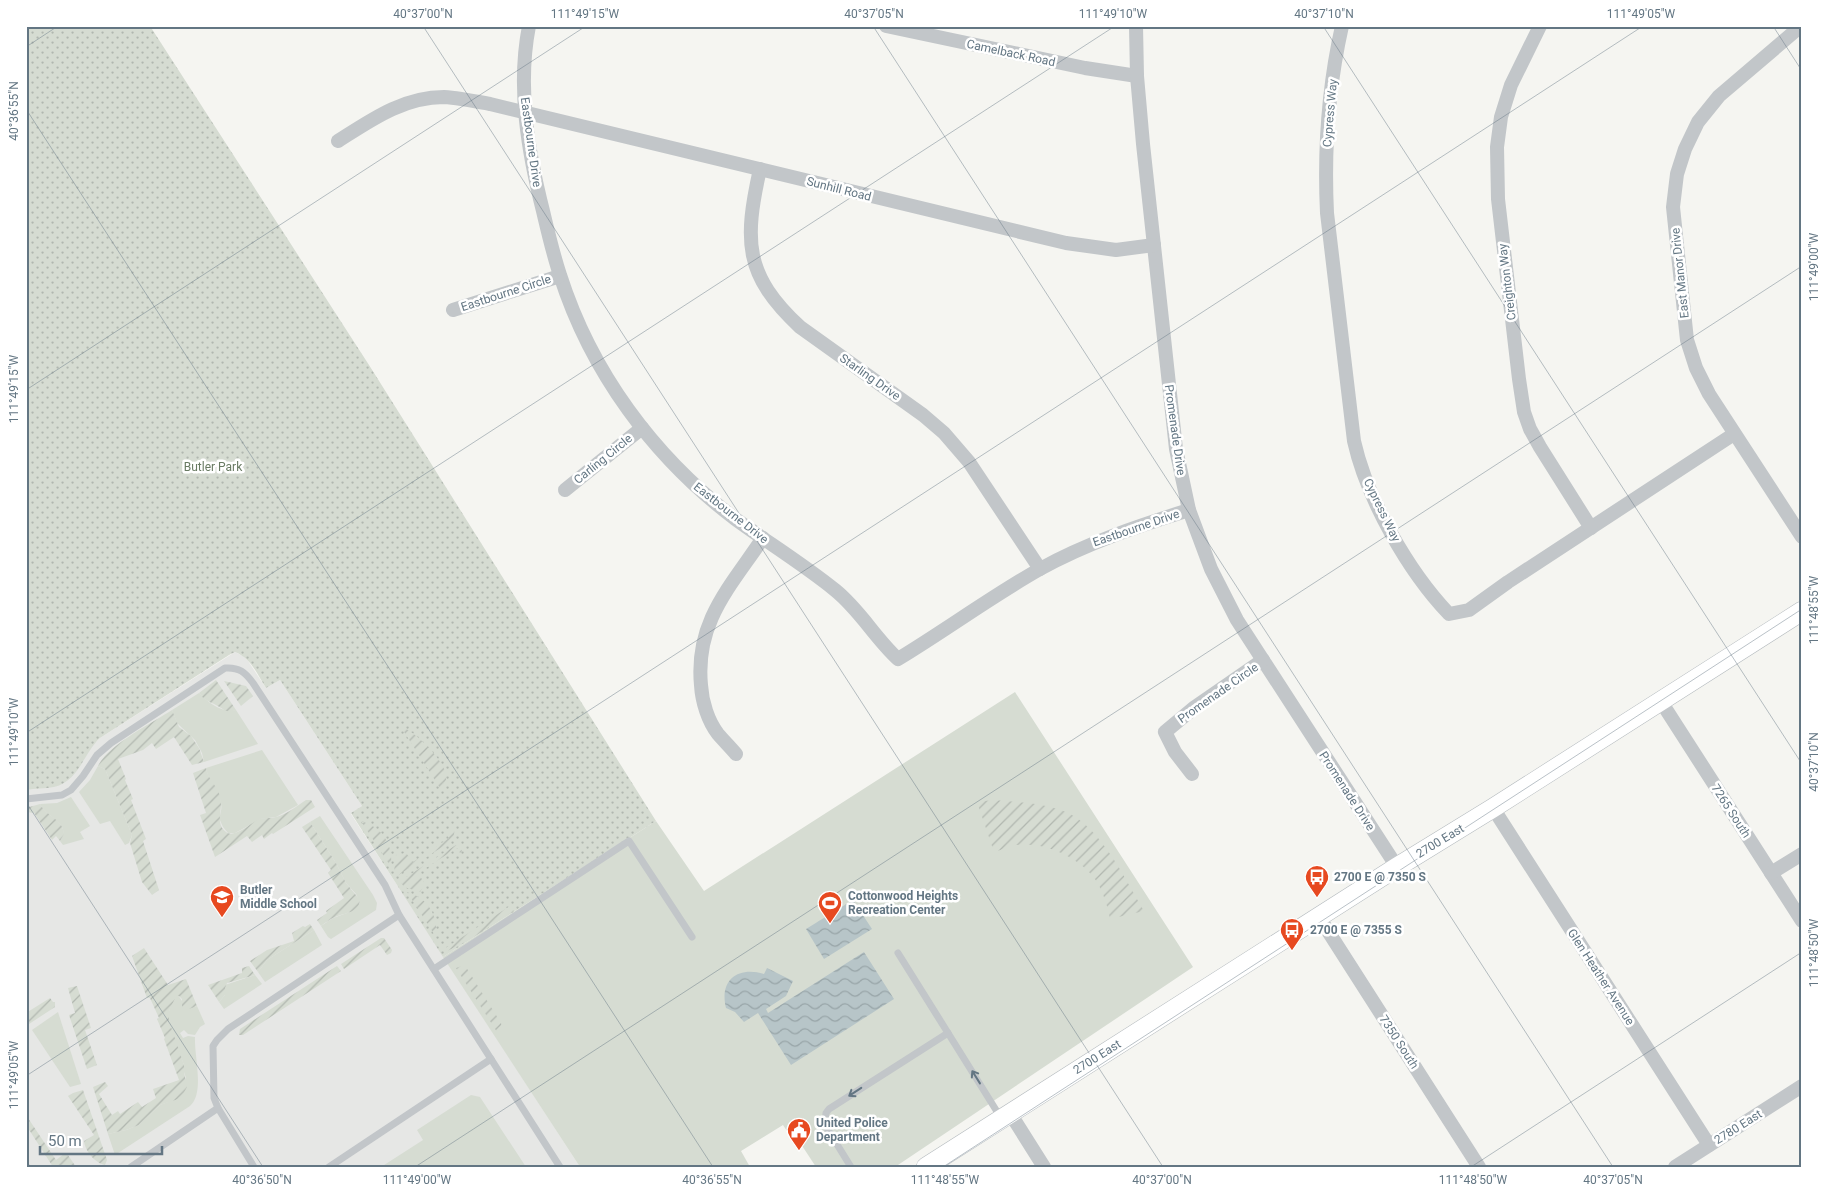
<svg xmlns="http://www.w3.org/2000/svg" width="1828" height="1193" font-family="Roboto,sans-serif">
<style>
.built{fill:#e6e7e5}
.grass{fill:#d6dcd2}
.park{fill:url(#park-dots)}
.garden{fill:url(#garden-furrows)}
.water{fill:url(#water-waves)}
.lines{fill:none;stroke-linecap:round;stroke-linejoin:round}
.secondary-casing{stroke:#b4babe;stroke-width:20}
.lane{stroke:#c2c6c9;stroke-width:7}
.street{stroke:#c2c6c9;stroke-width:14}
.secondary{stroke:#fff;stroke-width:19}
.oneway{stroke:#637683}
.ticks{fill:none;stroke:#637683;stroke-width:1;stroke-opacity:0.45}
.labels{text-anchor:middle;stroke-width:5;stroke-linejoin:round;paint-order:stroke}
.street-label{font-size:12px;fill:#637683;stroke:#fff}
.park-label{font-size:12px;fill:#687a62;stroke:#fff}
.poi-label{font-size:12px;font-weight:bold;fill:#637683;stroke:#fff;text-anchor:start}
.neatline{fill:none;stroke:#637683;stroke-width:2}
.ticks-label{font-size:12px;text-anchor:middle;fill:#637683}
</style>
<defs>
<pattern id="park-dots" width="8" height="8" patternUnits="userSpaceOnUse" patternTransform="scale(1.25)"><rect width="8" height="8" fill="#d6dcd2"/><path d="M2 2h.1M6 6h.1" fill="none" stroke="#b1b7b0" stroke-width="1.8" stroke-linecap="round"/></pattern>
<pattern id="garden-furrows" width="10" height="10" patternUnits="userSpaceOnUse" patternTransform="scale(1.25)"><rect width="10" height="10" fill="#d6dcd2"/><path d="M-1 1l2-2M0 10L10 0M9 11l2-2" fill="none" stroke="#b1b7b0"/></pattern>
<pattern id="water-waves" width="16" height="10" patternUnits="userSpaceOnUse" patternTransform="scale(1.25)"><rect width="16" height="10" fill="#b7c5c8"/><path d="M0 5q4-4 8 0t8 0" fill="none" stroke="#98a5a8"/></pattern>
</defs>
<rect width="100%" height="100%" fill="#f5f5f1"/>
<!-- built -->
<path class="built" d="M 235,652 L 243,656 L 248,661 L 266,688 L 280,680 L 362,806 L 351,814 L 580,1167 L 26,1167 L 26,790 L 34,788 L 83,759 L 88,750 L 100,738 Z"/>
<!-- grass -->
<g class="grass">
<path d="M 1015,692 L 1193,967 L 895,1167 L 816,1167 L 795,1135 L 791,1137 L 783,1125 L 741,1151 L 750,1167 L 580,1167 L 443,957 L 656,821 L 704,891 Z"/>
<path d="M 199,693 C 207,702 223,714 236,710 L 258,744 L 204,762 L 202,753 L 195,740 L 177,723 L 172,710 Z"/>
<path d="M 262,750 L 298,805 L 276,817 L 261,819 L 235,833 L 228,833 L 223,827 L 219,818 C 228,796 209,787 206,768 Z"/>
<path d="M 98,766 L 105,769 L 132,835 L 129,843 L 125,845 L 110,821 L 100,824 L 79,792 L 90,780 Z"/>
<path d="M 71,797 L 90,826 L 80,832 L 84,839 L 63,845 L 60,841 C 73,824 46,817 40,804 L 57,803 Z"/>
<path d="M 320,816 L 373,895 L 377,903 L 376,910 L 331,939 L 328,937 L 321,926 L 333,918 L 350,912 L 360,903 L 356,894 L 346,883 L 336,863 L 310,822 Z"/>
<path d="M 314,930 L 322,945 L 265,982 L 258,972 L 267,960 Z"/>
<path d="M 255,975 L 262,984 L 224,1009 L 219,1002 L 225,995 L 225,985 Z"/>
<path d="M 178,995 L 182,1001 L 195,1007 L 197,1006 L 205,1024 L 200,1027 L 195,1035 L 188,1034 L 184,1030 L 180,1033 L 183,1038 L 188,1036 L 195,1037 C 194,1056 205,1093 190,1106 L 115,1155 L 108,1134 L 126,1130 L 139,1125 L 160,1105 L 168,1102 L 186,1078 L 184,1072 L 184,1065 L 169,1025 L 169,1011 L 174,997 Z"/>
<path d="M 58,1012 L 81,1084 L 70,1087 L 32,1030 Z"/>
<path d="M 471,1095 L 480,1097 L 526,1167 L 381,1167 L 423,1140 L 417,1130 Z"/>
</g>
<!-- park -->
<path class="park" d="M 26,26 L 150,26 L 369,365 L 656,821 L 443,957 L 351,813 L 362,806 L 280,680 L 266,688 C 257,674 251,658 235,652 L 229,655 L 100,738 C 83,754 79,781 54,787 C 45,789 35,788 26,790 Z"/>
<!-- garden -->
<g class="garden">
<path d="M 216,680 L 236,710 C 226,714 224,709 216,705 C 208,701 204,700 199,693 Z"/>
<path d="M 224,681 L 246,686 L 253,696 L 241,706 Z"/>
<path d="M 172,710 L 179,727 L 191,736 L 199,748 L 204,762 L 192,765 L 174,737 L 156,749 L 152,743 L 143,750 L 118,759 L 126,779 L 125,780 L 133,799 L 131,800 L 146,839 L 143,841 L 159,890 L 152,895 L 142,882 L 130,843 L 132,835 L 105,769 L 98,766 C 108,745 152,723 172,710 Z"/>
<path d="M 401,727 C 414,730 449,764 446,779 C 446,782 442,785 440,788 Z"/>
<path d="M 206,768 C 208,780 217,785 220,796 C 224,808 214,823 226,832 C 234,839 252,822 260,819 C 265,817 271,819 276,817 C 287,814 297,806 306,800 L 311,800 L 315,807 L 273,834 L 272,833 L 264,839 L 262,835 L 252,842 L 247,836 L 215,857 L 200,815 L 206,813 L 193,773 Z"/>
<path d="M 993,800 C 1017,802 1043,803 1066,812 C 1101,827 1125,879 1144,911 L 1110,919 C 1108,907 1103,892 1097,882 C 1082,858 1044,841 1016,845 C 1009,846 1001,850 994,852 L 977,802 Z"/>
<path d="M 40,804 C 47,817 63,819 64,834 L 60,841 L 56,836 L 52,840 L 34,813 L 26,812 L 26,808 Z"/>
<path d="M 361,821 C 383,828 393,844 391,867 Z"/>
<path d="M 310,822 L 336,863 L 346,883 L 360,900 C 359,913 344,913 335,917 C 330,919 325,923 321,926 L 317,920 L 327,913 L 326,911 L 344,898 L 328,873 L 331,870 L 302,827 Z"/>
<path d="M 455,828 L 453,840 L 397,876 L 394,872 L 396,855 L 406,853 L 413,862 L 449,838 L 447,834 Z"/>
<path d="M 456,845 L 459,846 L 462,851 L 460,853 L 457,848 L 418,873 L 425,884 L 420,892 L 404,887 L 400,881 Z"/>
<path d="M 407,892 C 428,898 438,915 436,937 Z"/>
<path d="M 510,906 L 514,911 L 469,940 L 445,952 L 444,949 Z"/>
<path d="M 310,924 L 314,930 L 267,960 L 258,972 L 250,961 L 267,950 L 294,941 L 292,933 L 303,926 L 305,927 Z"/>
<path d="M 381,938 L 384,938 L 392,950 L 391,953 L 387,955 L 380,945 L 344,969 L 341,964 Z"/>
<path d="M 144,948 L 168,985 L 186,979 L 197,1006 L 189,1009 L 184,1009 L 182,1006 L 182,999 L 179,996 L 176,996 L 169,1011 L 169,1021 L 184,1065 L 184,1072 L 187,1087 L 181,1098 L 160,1105 L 139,1125 L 126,1130 L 108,1134 L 93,1087 L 105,1082 L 108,1086 L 99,1094 L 112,1115 L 118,1111 L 120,1114 L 138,1102 L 142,1107 L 156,1098 L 153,1089 L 179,1080 L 164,1039 L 165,1038 L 157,1019 L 159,1018 L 150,998 L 147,998 L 132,956 Z"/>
<path d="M 249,966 L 255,975 L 227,983 L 225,988 L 225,995 L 219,1002 L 208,985 L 242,973 L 242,968 Z"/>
<path d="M 337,966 L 341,971 L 243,1035 L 239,1035 L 240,1029 Z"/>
<path d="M 462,966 L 466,967 L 501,1023 L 502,1029 L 497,1032 L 456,968 Z"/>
<path d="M 77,986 L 91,1028 L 85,1030 L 97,1065 L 87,1069 L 69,1015 L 75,1013 L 68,988 Z"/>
<path d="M 50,998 L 53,1002 L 55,1002 L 55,1007 L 26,1026 L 26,1013 Z"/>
<path d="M 83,1090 L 107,1160 L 105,1165 C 95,1163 85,1151 84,1141 L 94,1135 L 68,1096 L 73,1093 Z"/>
<path d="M 26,1115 L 56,1160 L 64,1154 L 68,1155 L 76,1167 L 53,1167 L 26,1125 Z"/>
</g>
<!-- water -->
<g class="water">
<path d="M 853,900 L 872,929 L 824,959 L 806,929 Z"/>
<path d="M 864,952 L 894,999 L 791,1065 L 758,1013 L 744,1022 L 735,1012 L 726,1008 C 719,980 738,966 764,974 L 767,968 L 793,981 L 786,996 L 766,1009 L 768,1013 Z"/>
</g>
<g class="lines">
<!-- secondary casing -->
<g class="secondary-casing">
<path id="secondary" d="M 926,1167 L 1397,867 L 1493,808 L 1802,611"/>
</g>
<!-- lane -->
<g class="lane">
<path d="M 26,799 L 62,795 L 71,790 L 83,776 L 97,755 L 111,743 L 225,668 C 239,667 245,672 253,683 L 385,885 L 399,915 L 560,1167"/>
<path d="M 898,953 L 948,1033"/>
<path d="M 434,969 L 629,841 L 692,937"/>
<path d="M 26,1166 L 27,1167"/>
<path d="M 131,1167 L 218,1108"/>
<path d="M 254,1167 L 218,1108 L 214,1098 L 213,1046 L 217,1040 L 228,1029 L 399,915"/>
<path d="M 329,1167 L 491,1059"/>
<path d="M 851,1167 L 825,1125 L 826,1113 L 829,1109 L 948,1033 L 1001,1118"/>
</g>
<!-- street -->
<g class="street">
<path d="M 529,26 C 517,87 528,152 543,211 C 548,232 553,254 560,275 C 591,372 653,456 734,518 C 767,542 803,564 835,590 C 860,610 875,638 898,659 C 946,630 992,596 1040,569 C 1087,543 1138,526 1189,510"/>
<path d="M 886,26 L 1085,68 L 1137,76"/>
<path d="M 1136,26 L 1137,76 L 1143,144 L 1176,449 L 1189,510 L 1211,569 L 1237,620 L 1397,867"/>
<path d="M 1342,26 C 1328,88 1324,150 1327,213 L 1354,441 C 1367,499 1408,571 1449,614 L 1469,610 L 1508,582 L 1734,434"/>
<path d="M 1540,26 L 1511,85 L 1501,117 L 1497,147 L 1498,199 L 1519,379 L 1524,412 L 1530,429 L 1540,447 L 1591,528"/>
<path d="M 1801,26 L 1719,96 L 1698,122 L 1685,149 L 1677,174 L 1673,207 L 1687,340 L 1696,368 L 1709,394 L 1802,537"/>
<path d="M 338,141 C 371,120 403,97 444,97 C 459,98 474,101 490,104 L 1066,243 L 1116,250 L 1154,245"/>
<path d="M 760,169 C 744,241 744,275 800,327 L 923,415 L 944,433 L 969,462 L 1040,569"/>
<path d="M 453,310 L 560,276"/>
<path d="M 565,490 L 642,428"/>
<path d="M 1660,700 L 1802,921"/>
<path d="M 736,754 C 731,748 724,741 718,734 C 708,721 702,702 701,685 C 695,622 730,587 763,538"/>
<path d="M 1192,774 L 1175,752 L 1165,732 L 1195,707 L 1263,660"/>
<path d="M 1493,808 L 1709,1145"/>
<path d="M 1771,873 L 1802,854"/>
<path d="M 1319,917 L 1479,1167"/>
<path d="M 1010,1113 L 1044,1167"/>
<path d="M 1675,1167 L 1802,1086"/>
</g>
<!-- secondary -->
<use href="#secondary" class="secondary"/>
</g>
<!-- one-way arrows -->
<defs><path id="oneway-shaft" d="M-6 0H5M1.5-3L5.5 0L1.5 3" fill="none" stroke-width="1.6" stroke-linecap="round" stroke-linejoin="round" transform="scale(1.25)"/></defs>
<g class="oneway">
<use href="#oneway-shaft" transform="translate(976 1077) rotate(-122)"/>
<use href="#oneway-shaft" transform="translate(855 1092) rotate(147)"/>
</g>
<!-- ticks -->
<path class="ticks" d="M 423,26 L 1163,1167M 873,26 L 1613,1167M 1323,26 L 1802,764M 1773,26 L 1802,71M 26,47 L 58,26M 26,109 L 713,1167M 26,390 L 586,26M 26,733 L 1115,26M 26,802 L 263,1167M 26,1076 L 1643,26M 415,1167 L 1802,266M 943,1167 L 1802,609M 1471,1167 L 1802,952"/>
<!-- icons -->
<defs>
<g id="bus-pin" transform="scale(1.25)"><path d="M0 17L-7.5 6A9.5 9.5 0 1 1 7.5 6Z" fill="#e74920" stroke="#fff"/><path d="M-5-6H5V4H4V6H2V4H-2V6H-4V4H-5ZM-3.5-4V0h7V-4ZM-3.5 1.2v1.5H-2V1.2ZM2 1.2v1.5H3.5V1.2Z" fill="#fff"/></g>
<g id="school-pin" transform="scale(1.25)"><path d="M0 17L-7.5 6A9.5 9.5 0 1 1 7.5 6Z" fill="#e74920" stroke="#fff"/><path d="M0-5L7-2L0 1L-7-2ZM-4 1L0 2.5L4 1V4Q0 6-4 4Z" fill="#fff"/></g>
<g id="stadium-pin" transform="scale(1.25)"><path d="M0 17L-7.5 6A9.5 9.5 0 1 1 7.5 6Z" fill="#e74920" stroke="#fff"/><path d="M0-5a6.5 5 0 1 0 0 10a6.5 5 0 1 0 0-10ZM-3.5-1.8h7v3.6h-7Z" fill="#fff"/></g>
<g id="civic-pin" transform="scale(1.25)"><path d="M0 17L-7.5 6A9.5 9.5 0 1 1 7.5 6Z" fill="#e74920" stroke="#fff"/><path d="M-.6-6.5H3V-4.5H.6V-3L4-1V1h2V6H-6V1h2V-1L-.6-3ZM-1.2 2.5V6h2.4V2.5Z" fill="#fff"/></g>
</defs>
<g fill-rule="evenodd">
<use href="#bus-pin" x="1317" y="877"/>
<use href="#school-pin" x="222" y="897"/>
<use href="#stadium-pin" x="830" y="903"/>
<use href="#bus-pin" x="1292" y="930"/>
<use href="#civic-pin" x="799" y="1130"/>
</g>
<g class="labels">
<!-- street labels -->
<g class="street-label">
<text transform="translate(1011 53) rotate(12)" y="4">Camelback Road</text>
<text transform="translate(1330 113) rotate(-85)" y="4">Cypress Way</text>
<text transform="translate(531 142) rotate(82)" y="4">Eastbourne Drive</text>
<text transform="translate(839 189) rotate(14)" y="4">Sunhill Road</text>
<text transform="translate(1680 273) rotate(-96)" y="4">East Manor Drive</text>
<text transform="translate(1507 282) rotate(-97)" y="4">Creighton Way</text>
<text transform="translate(506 293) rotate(-18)" y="4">Eastbourne Circle</text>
<text transform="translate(870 377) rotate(35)" y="4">Starling Drive</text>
<text transform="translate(1175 430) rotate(82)" y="4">Promenade Drive</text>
<text transform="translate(603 459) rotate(-39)" y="4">Carling Circle</text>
<text transform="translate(1382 510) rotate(64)" y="4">Cypress Way</text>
<text transform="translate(731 513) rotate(38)" y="4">Eastbourne Drive</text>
<text transform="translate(1136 528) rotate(-19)" y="4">Eastbourne Drive</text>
<text transform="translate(1218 693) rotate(-35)" y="4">Promenade Circle</text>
<text transform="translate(1347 791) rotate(57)" y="4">Promenade Drive</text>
<text transform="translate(1731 811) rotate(57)" y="4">7265 South</text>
<text transform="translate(1440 841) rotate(-31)" y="4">2700 East</text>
<text transform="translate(1601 977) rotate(57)" y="4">Glen Heather Avenue</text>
<text transform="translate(1399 1042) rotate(57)" y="4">7350 South</text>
<text transform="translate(1097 1057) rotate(-32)" y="4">2700 East</text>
<text transform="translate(1738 1127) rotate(-32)" y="4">2780 East</text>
</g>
<!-- park labels -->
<g class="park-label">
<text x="213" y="471">Butler Park</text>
</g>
<!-- poi labels -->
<g class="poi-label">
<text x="1334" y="881">2700 E @ 7350 S</text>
<text x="240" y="894">Butler<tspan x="240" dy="14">Middle School</tspan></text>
<text x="848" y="900">Cottonwood Heights<tspan x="848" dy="14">Recreation Center</tspan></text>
<text x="1310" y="934">2700 E @ 7355 S</text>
<text x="816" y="1127">United Police<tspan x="816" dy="14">Department</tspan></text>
</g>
</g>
<!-- border -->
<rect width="1828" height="1193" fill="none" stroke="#ffffff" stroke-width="55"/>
<!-- scale -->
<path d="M40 1146v8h122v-8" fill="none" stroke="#637683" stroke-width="2.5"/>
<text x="48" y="1146" font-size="15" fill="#637683" stroke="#ffffff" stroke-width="4" paint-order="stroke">50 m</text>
<rect x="28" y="28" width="1772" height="1138" class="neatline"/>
<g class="ticks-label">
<text x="423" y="18">40°37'00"N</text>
<text x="585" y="18">111°49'15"W</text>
<text x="874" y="18">40°37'05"N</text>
<text x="1113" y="18">111°49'10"W</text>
<text x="1324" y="18">40°37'10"N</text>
<text x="1641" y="18">111°49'05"W</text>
<text transform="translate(14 111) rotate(-90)" y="4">40°36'55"N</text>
<text transform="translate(1814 267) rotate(-90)" y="4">111°49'00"W</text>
<text transform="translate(14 389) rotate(-90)" y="4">111°49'15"W</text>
<text transform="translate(1814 610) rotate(-90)" y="4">111°48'55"W</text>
<text transform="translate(14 732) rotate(-90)" y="4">111°49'10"W</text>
<text transform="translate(1814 762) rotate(-90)" y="4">40°37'10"N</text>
<text transform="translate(1814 953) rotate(-90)" y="4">111°48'50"W</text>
<text transform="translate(14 1075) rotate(-90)" y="4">111°49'05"W</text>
<text x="262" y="1184">40°36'50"N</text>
<text x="417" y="1184">111°49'00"W</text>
<text x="712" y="1184">40°36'55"N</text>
<text x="945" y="1184">111°48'55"W</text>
<text x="1162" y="1184">40°37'00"N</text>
<text x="1473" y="1184">111°48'50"W</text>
<text x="1613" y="1184">40°37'05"N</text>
</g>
</svg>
